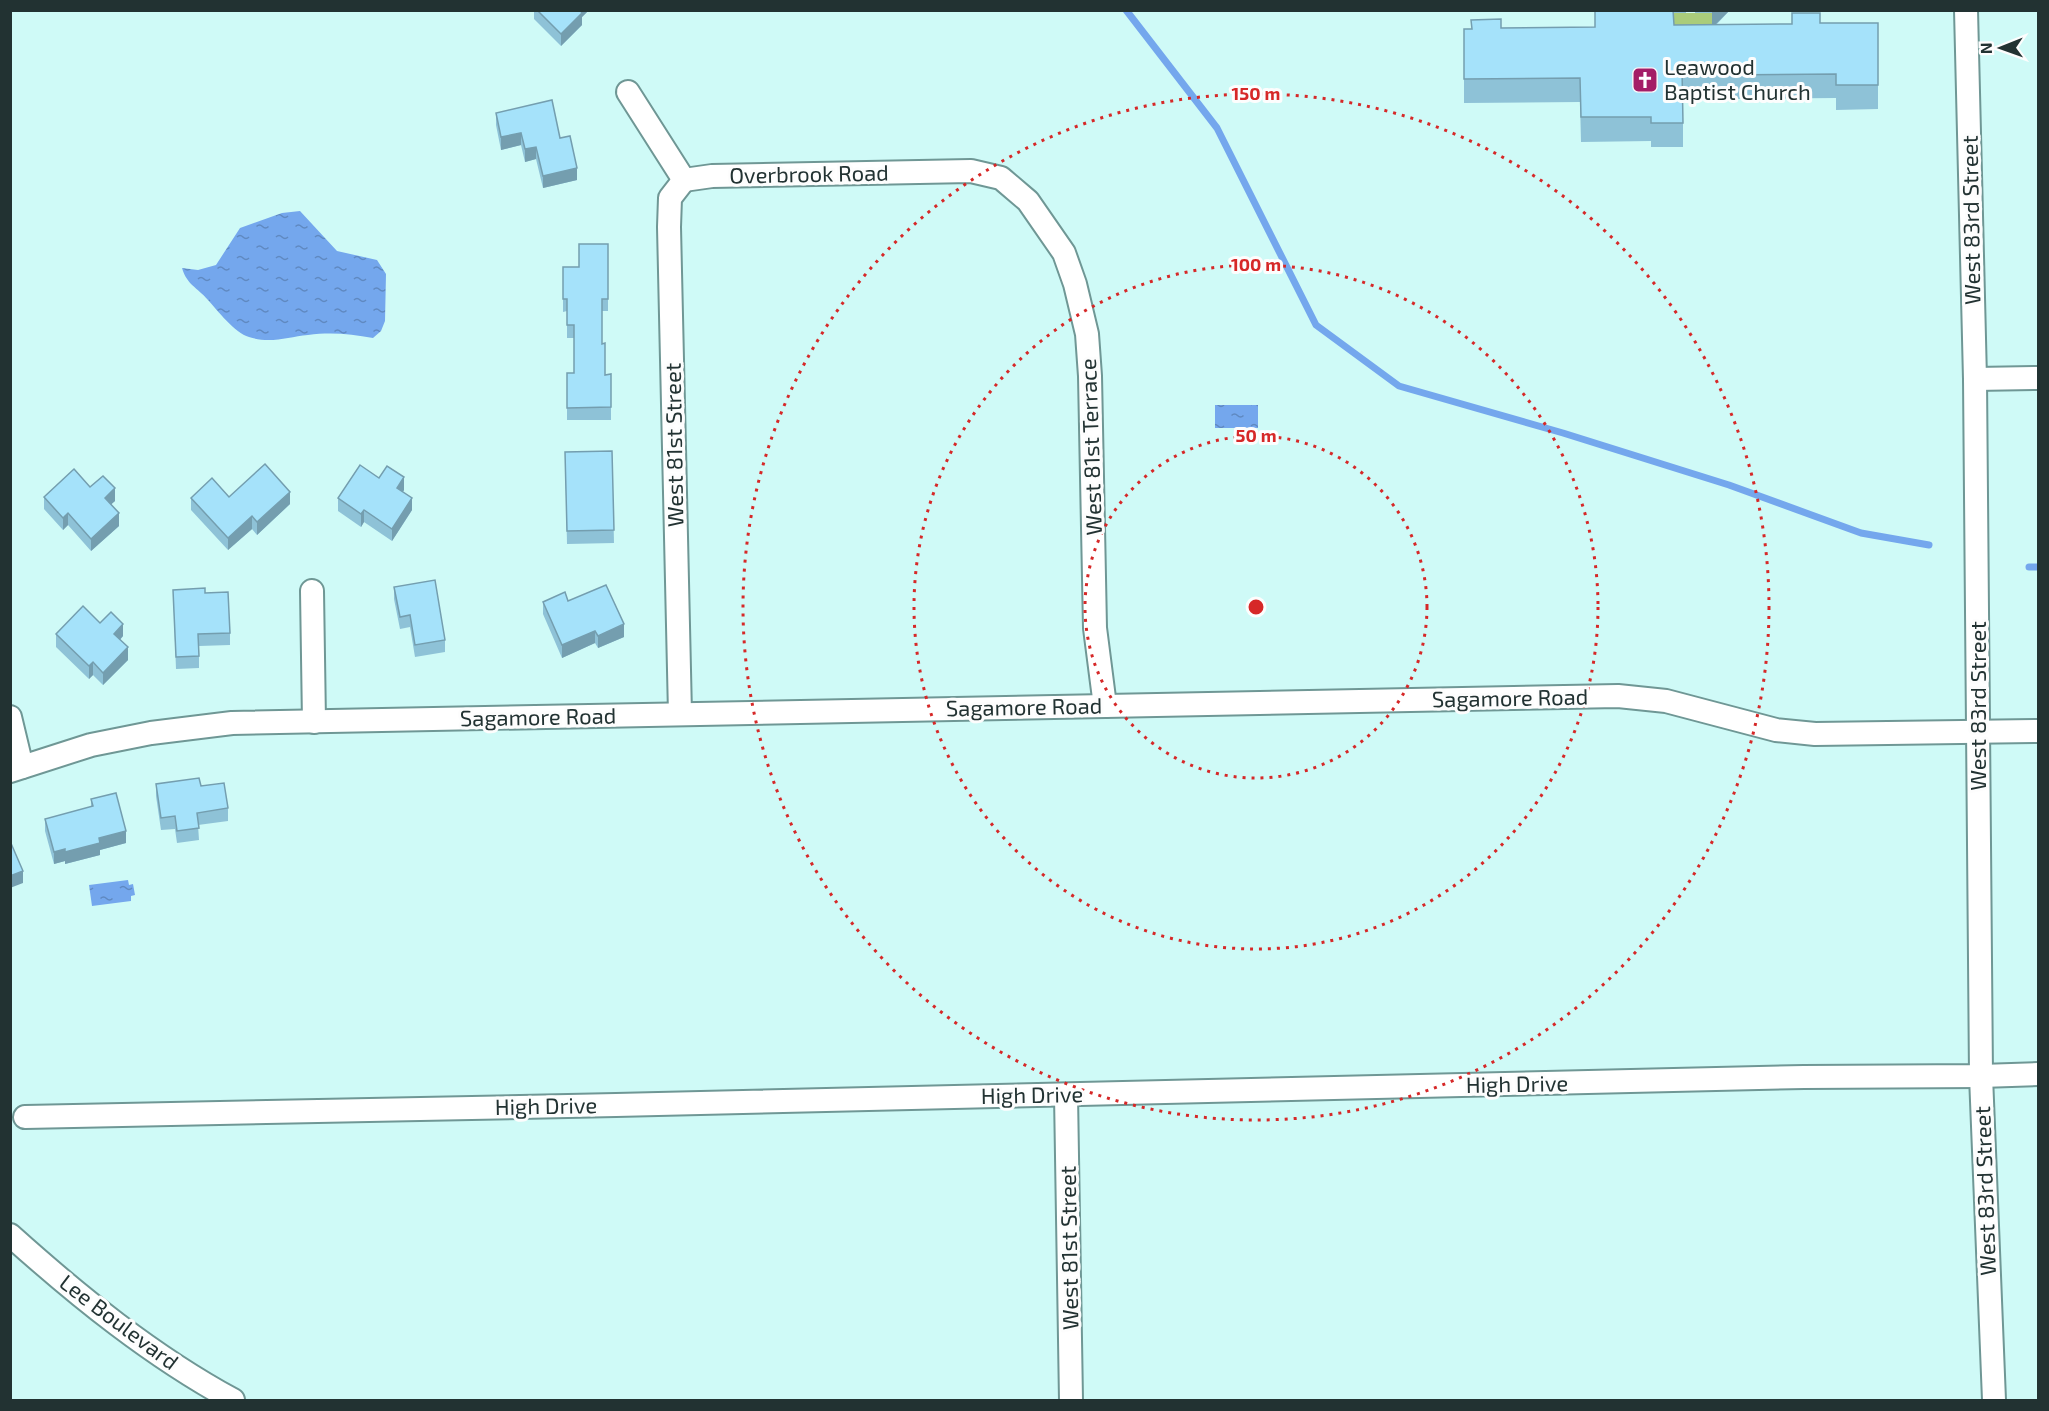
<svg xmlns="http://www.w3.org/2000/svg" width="2049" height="1411" font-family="'Exo 2',sans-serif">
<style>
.green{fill:#aacc7b}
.water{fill:url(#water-ripples)}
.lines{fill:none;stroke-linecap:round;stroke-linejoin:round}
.stream{stroke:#74a7ed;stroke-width:7}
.minor-casing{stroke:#6f9795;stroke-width:26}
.minor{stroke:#fff;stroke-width:22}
.wall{fill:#8ec2d7}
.shaded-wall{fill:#749eaf}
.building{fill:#a5e2fa;stroke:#749eaf;stroke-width:1.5}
.ring{fill:none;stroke:#d62828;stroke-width:3;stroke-dasharray:3 6}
.labels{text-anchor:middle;stroke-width:6;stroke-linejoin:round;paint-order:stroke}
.poi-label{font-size:22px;fill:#223232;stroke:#fdfdfd;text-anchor:start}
.street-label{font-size:22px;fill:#223232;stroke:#fdfdfd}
.centre{fill:#d62828;stroke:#fdfdfd;stroke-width:3}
.ring-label{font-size:18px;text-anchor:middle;font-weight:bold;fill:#d62828;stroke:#fdfdfd;stroke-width:6;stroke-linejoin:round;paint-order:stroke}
</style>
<defs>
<pattern id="water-ripples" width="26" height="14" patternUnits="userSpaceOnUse" patternTransform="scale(1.5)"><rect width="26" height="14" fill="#74a7ed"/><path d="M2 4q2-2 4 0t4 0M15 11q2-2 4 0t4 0" fill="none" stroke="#5f89c1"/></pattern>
</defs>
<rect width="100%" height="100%" fill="#cffaf7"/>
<!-- green -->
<path class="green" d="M 1671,13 L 1712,13 L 1712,49 L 1672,49 Z"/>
<!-- water -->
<g class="water">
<path d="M 300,211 L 337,251 L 377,260 L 386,274 L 385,321 L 381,331 L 373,338 C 351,334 331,332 308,335 C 288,337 270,344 249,337 C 235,333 217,310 208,300 C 197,287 187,285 182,268 L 198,270 L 216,265 L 240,228 L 282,213 Z"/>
<rect x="1215" y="405" width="43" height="23"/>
<path d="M 128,880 L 129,885 L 133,884 L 135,895 L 131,896 L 131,901 L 92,906 L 89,885 Z"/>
</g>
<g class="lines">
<!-- stream -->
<g class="stream">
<path d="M 1126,10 L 1217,128 L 1316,325 L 1399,386 L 1563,433 L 1729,485 L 1861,533 L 1929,545"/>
<path d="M 2029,567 L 2038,567"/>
</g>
<!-- minor casing -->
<g class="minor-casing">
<g id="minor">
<path d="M 1966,10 L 1975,379 L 1981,1076 L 1994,1400"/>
<path d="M 628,92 L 684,180"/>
<path d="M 684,180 L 712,176 L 971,171 L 1001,178 L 1028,201 L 1064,253 L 1075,284 L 1087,334 L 1090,376 L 1095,628 L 1105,706"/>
<path d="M 1975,379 L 2038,378"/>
<path d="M 312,591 L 314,722"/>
<path d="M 680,714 L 669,227 L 670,198 L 684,180"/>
<path d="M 10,717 L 22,767"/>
<path d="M 10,771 L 91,745 L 151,733 L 232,723 L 1618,696 L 1666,701 L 1776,730 L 1815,734 L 2038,731"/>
<path d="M 1066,1095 L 1071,1400"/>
<path d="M 25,1117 L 616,1105 L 1804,1077 L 1981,1076 L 2038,1074"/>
<path d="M 10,1235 C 79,1297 152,1356 233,1400"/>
</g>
</g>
<!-- minor -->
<use href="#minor" class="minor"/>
</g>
<!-- wall -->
<g class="wall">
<path d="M 534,10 L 589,10 L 582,17 L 582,25 L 561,46 L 534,19 Z"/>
<path d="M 1595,10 L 1686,10 L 1686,13 L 1674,13 L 1674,25 L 1712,25 L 1712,13 L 1695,13 L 1695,10 L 1730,10 L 1716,25 L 1878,23 L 1878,109 L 1836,110 L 1836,98 L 1718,99 L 1718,93 L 1683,93 L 1683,147 L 1651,147 L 1651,141 L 1581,142 L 1580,102 L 1464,103 L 1464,29 L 1595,27 Z"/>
<path d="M 496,113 L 560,138 L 577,180 L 543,188 L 536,159 L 525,162 L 521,145 L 501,150 L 496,125 Z"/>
<path d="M 608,244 L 608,311 L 602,311 L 602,344 L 605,375 L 611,374 L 611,420 L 567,420 L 567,373 L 574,373 L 574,338 L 567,338 L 567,311 L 563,312 L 563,267 L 579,267 Z"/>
<path d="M 612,451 L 614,543 L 567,544 L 565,452 Z"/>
<path d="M 379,478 L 404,490 L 403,492 L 412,510 L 392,541 L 364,522 L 361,527 L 338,511 L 338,498 Z"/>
<path d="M 90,487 L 115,501 L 111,504 L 119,526 L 91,551 L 68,525 L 63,530 L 44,509 L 44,497 Z"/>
<path d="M 229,497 L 290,504 L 257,535 L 252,529 L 228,550 L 191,510 L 191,498 Z"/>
<path d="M 394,587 L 445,640 L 445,652 L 415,657 L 410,627 L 400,629 L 394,599 Z"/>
<path d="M 173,590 L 205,593 L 230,633 L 230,645 L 199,646 L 199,668 L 176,669 Z"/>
<path d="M 568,601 L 624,637 L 598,648 L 595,643 L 562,658 L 543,614 L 543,602 Z"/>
<path d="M 100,623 L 123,636 L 120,640 L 128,660 L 103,685 L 93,675 L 89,679 L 56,647 L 56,634 Z"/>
<path d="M 156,784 L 201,786 L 228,808 L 228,821 L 198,825 L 199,840 L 177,843 L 175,829 L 161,830 L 156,796 Z"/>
<path d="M 91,799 L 126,843 L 100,850 L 100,855 L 65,864 L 65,861 L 54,864 L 45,831 L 45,819 L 91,807 Z"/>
</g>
<!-- shaded-wall -->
<g class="shaded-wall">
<path d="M 578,10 L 589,10 L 582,17 L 582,25 L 561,46 L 561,34 Z"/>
<path d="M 1712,10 L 1730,10 L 1712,28 Z"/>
<path d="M 521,133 L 521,145 L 501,150 L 501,137 Z"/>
<path d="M 536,147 L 536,159 L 525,162 L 525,149 Z"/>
<path d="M 577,168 L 577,180 L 543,188 L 543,176 Z"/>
<path d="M 404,477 L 404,490 L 397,500 L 397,488 Z"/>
<path d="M 115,488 L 115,501 L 105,510 L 105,498 Z"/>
<path d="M 290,492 L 290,504 L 257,535 L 257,522 Z"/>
<path d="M 412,498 L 412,510 L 392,541 L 392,529 Z"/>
<path d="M 364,510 L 364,522 L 361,527 L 361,514 Z"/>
<path d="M 68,513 L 68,525 L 63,530 L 63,518 Z"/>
<path d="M 119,513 L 119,526 L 91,551 L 91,539 Z"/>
<path d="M 252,516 L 252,529 L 228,550 L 228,538 Z"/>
<path d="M 123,624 L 123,636 L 114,646 L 114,634 Z"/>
<path d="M 624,624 L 624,637 L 598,648 L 598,636 Z"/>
<path d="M 595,631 L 595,643 L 562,658 L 562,645 Z"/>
<path d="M 128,647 L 128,660 L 103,685 L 103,673 Z"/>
<path d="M 93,662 L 93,675 L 89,679 L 89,666 Z"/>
<path d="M 126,831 L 126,843 L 100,850 L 100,855 L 65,864 L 65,852 L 99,838 Z"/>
<path d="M 65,849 L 65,861 L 54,864 L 54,852 Z"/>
<path d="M 23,871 L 23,883 L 10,888 L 10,876 Z"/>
</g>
<!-- building -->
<g class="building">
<path d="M 537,10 L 580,10 L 582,13 L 561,34 Z"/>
<path d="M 1595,10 L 1673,10 L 1674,25 L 1792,24 L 1792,13 L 1820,13 L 1820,23 L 1878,23 L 1878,85 L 1836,85 L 1836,74 L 1718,75 L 1718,69 L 1682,69 L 1683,123 L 1651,123 L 1651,117 L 1581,117 L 1580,78 L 1464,79 L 1464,29 L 1472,29 L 1471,20 L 1501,19 L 1501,28 L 1595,27 Z"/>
<path d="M 552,100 L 560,138 L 570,136 L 577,168 L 543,176 L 536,147 L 525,149 L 521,133 L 501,137 L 496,113 Z"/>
<path d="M 579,244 L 608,244 L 608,299 L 602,299 L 602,344 L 605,343 L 605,375 L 611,374 L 611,407 L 567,408 L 567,373 L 574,373 L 574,325 L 567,325 L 567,299 L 563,299 L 563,267 L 579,267 Z"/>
<path d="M 612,451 L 614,530 L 567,531 L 565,452 Z"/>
<path d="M 265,464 L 290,492 L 257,522 L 252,516 L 228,538 L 191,498 L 212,478 L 229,497 Z"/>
<path d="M 360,465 L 379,478 L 387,466 L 404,477 L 397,488 L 412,498 L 392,529 L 364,510 L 361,514 L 338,498 Z"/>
<path d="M 74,469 L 90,487 L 103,476 L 115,488 L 105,498 L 119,513 L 91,539 L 68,513 L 63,518 L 44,497 Z"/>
<path d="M 435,580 L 445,640 L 415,645 L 410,615 L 400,617 L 394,587 Z"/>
<path d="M 606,585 L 624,624 L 598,636 L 595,631 L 562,645 L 543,602 L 565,592 L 568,601 Z"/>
<path d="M 205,588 L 205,593 L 228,592 L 230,633 L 198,634 L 199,656 L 176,657 L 173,590 Z"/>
<path d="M 83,606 L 100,623 L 111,612 L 123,624 L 114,634 L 128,647 L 103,673 L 93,662 L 89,666 L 56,634 Z"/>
<path d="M 199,778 L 201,786 L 224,783 L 228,808 L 197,813 L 199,828 L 177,831 L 175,816 L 161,818 L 156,784 Z"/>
<path d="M 116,793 L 126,831 L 99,838 L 100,843 L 65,852 L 65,849 L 54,852 L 45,819 L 93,806 L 91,799 Z"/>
<path d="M 10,841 L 23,871 L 10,876 Z"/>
</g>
<!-- distance rings -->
<g class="ring">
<circle cx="1256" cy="607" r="171"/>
<circle cx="1256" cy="607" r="342"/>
<circle cx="1256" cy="607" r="513"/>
</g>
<!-- icons -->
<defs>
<g id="church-square" transform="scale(1.35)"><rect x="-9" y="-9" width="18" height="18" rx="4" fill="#a41d67" stroke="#fdfdfd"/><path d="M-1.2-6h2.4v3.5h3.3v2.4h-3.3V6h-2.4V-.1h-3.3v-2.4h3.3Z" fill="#fff"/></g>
</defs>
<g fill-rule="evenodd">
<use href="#church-square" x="1645" y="80"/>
</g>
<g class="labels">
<!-- poi labels -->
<g class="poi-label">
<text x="1664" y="75">Leawood<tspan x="1664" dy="25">Baptist Church</tspan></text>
</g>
<!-- street labels -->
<g class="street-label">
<text transform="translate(809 174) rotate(-1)" y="8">Overbrook Road</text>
<text transform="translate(1971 220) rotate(-91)" y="8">West 83rd Street</text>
<text transform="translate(674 445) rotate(-91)" y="8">West 81st Street</text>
<text transform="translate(1091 447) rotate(-92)" y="8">West 81st Terrace</text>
<text transform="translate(1510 698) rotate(-1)" y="8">Sagamore Road</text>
<text transform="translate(1978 706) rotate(-90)" y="8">West 83rd Street</text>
<text transform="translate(1024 707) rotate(-1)" y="8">Sagamore Road</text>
<text transform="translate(538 717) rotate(-1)" y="8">Sagamore Road</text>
<text transform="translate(1517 1084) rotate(-1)" y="8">High Drive</text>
<text transform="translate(1032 1095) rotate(-1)" y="8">High Drive</text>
<text transform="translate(546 1106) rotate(-1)" y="8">High Drive</text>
<text transform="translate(1985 1191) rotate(-92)" y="8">West 83rd Street</text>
<text transform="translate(1069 1248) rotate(-91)" y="8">West 81st Street</text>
<text transform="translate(119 1322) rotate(37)" y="8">Lee Boulevard</text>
</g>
</g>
<circle cx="1256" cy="607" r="9" class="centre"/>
<g class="ring-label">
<text x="1256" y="100">150 m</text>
<text x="1256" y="271">100 m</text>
<text x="1256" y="442">50 m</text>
</g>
<!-- border -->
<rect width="2049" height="1411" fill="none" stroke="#223232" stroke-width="24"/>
<!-- north arrow -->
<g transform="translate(2001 48) rotate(269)" stroke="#fdfdfd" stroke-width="4.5" paint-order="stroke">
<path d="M0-4.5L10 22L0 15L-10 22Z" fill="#223232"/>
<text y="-9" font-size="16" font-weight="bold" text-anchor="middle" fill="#223232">N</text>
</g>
</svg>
